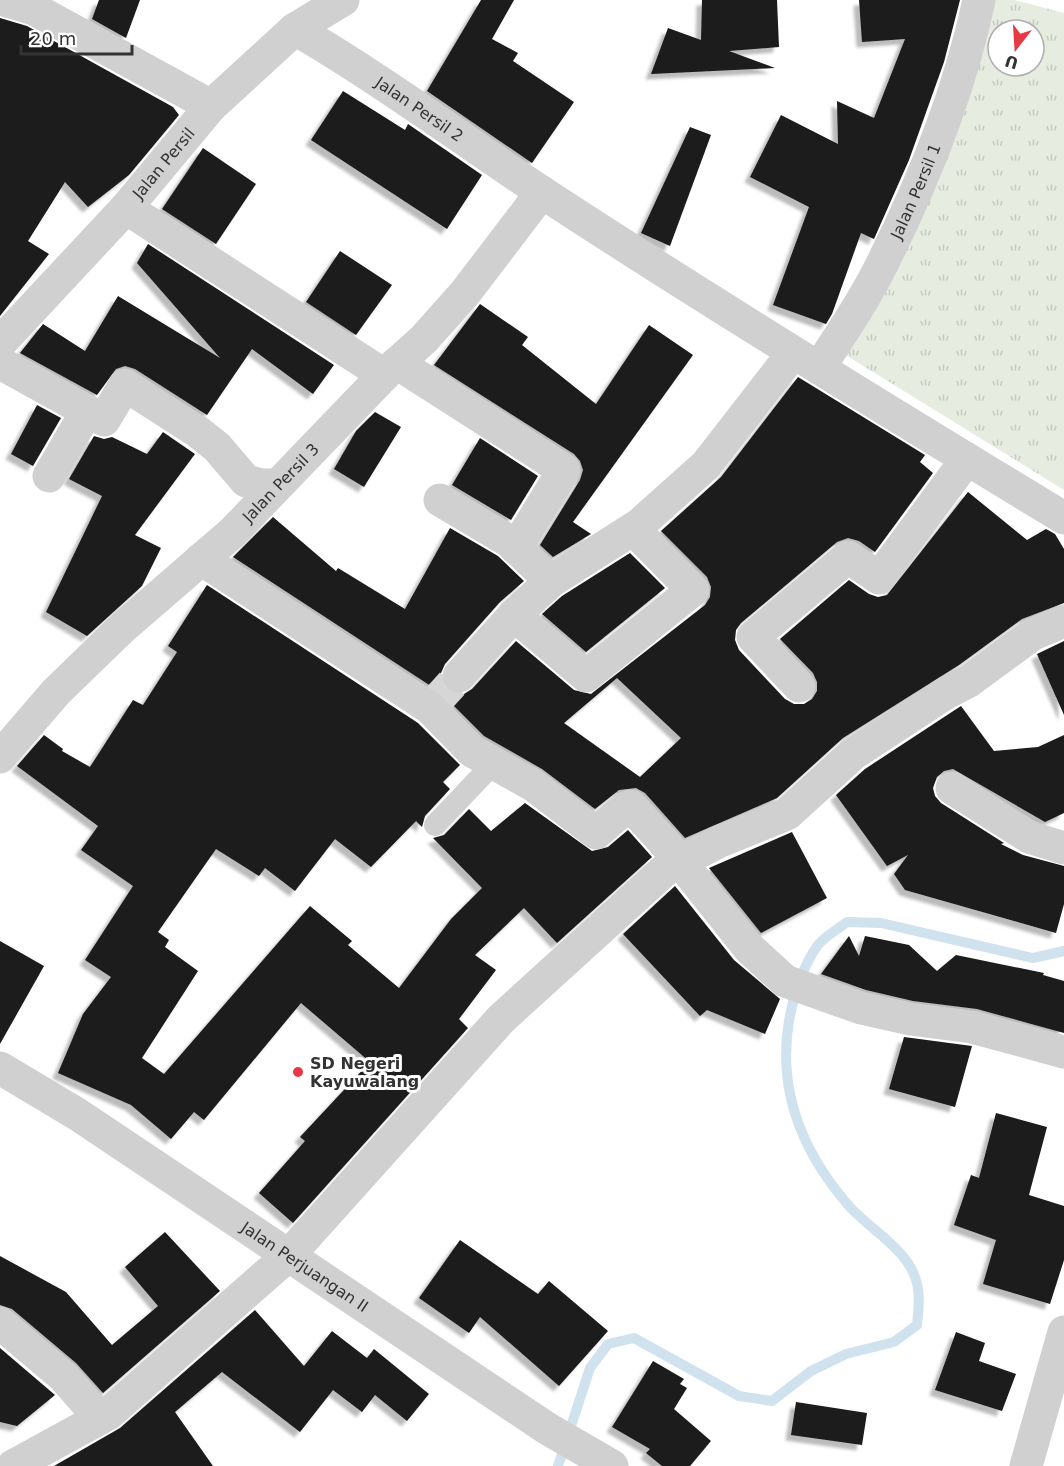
<svg xmlns="http://www.w3.org/2000/svg" width="1064" height="1466" font-family="'DejaVu Sans',sans-serif">
<style>
.grass{fill:url(#grass-tufts);fill-rule:evenodd}
.lines{fill:none;stroke-linecap:round;stroke-linejoin:round}
.stream{stroke:#cfe2ee;stroke-width:10}
.building{fill:#1a1a1a;fill-rule:evenodd;filter:url(#shadow)}
.minor-tunnel{stroke:#d6d6d6;stroke-width:33;stroke-dasharray:33 16;stroke-linecap:butt}
.service{stroke:#d0d0d0;stroke-width:22}
.minor{stroke:#d0d0d0;stroke-width:33}
.poi-dot{fill:#e63946;stroke:#fff;stroke-width:2}
.labels{text-anchor:middle;stroke-width:6;stroke-linejoin:round;paint-order:stroke}
.street-label{font-size:16px;fill:#333;stroke:#fff}
.poi-label{font-size:16px;font-weight:bold;fill:#333;stroke:#fff;text-anchor:start}
</style>
<defs>
<pattern id="grass-tufts" width="24" height="20" patternUnits="userSpaceOnUse" patternTransform="scale(1.5)"><rect width="24" height="20" fill="#e6ecdf"/><path d="M3 7l-1-3M5 7V3M7 7l1-3M15 17l-1-3M17 17v-4M19 17l1-3" fill="none" stroke="#c6cbc0"/></pattern>
<filter id="shadow"><feDropShadow dx="-5.5" dy="5.5" stdDeviation="1.5" flood-color="#0004"/></filter>
</defs>
<rect width="100%" height="100%" fill="#fff"/>
<!-- grass -->
<path class="grass" d="M 994,0 L 1014,0 L 1064,13 L 1064,490 L 839,351 ZM 998,30 L 1034,30 L 1034,66 L 998,66 Z"/>
<g class="lines">
<!-- stream -->
<path class="stream" d="M 558,1466 L 590,1368 L 608,1344 L 634,1338 L 739,1396 L 772,1401 L 811,1371 L 846,1354 L 894,1342 L 917,1325 C 918,1314 920,1300 918,1289 C 913,1251 871,1231 849,1206 C 803,1153 777,1092 789,1021 C 793,997 803,965 818,945 C 825,936 838,929 847,922 L 881,923 L 1033,958 L 1064,951"/>
</g>
<!-- building -->
<g class="building">
<path d="M 99,0 L 140,0 L 126,38 L 92,19 Z"/>
<path d="M 481,0 L 514,0 L 492,39 L 518,53 L 513,61 L 574,102 L 532,163 L 427,91 Z"/>
<path d="M 702,0 L 777,0 L 779,47 L 729,51 L 775,68 L 651,74 L 668,28 L 701,40 Z"/>
<path d="M 859,0 L 960,0 L 944,62 L 909,160 L 874,239 L 861,233 L 832,314 L 826,324 L 773,305 L 809,207 L 750,177 L 781,115 L 838,144 L 837,101 L 874,118 L 905,39 L 862,42 Z"/>
<path d="M 0,18 L 27,26 L 173,107 L 179,115 L 129,175 L 88,207 L 65,182 L 28,241 L 49,254 L 0,316 Z"/>
<path d="M 343,91 L 405,130 L 408,124 L 482,175 L 447,229 L 311,140 Z"/>
<path d="M 690,127 L 711,135 L 670,246 L 641,233 Z"/>
<path d="M 203,148 L 256,184 L 216,244 L 162,209 Z"/>
<path d="M 148,244 L 334,365 L 313,394 L 252,349 L 207,415 L 135,369 L 125,366 L 116,369 L 97,395 L 20,353 L 43,324 L 85,351 L 118,296 L 220,358 L 137,263 Z"/>
<path d="M 340,251 L 392,285 L 356,335 L 306,302 Z"/>
<path d="M 480,304 L 528,337 L 522,345 L 596,404 L 649,325 L 693,355 L 573,522 L 591,534 L 553,557 L 540,545 L 580,480 L 583,470 L 580,461 L 574,454 L 434,365 Z"/>
<path d="M 798,377 L 925,455 L 920,462 L 933,473 L 875,552 L 859,541 L 848,538 L 837,542 L 741,623 L 736,630 L 735,640 L 739,650 L 785,699 L 794,704 L 804,704 L 812,699 L 817,691 L 817,682 L 813,673 L 780,639 L 849,580 L 869,594 L 878,597 L 887,595 L 968,492 L 1027,540 L 1046,529 L 1055,534 L 1064,549 L 1064,603 L 1022,619 L 959,665 L 843,738 L 777,798 L 685,838 L 645,793 L 636,788 L 619,790 L 595,809 L 542,769 L 484,736 L 440,692 L 233,557 L 273,517 L 336,571 L 338,568 L 405,609 L 450,528 L 498,556 L 524,581 L 500,602 L 445,664 L 441,673 L 441,681 L 446,689 L 456,694 L 464,694 L 472,689 L 516,641 L 574,690 L 591,694 L 705,605 L 710,597 L 711,587 L 707,577 L 661,531 L 721,477 ZM 617,678 L 681,738 L 640,777 L 564,723 Z"/>
<path d="M 37,405 L 61,418 L 33,466 L 11,454 Z"/>
<path d="M 375,412 L 401,427 L 364,487 L 334,469 L 356,431 Z"/>
<path d="M 163,432 L 195,454 L 135,535 L 161,548 L 142,586 L 87,636 L 46,612 L 102,496 L 69,479 L 94,436 L 104,439 L 112,437 L 147,454 Z"/>
<path d="M 480,438 L 538,476 L 511,520 L 452,485 Z"/>
<path d="M 630,553 L 665,588 L 586,652 L 542,614 L 562,596 Z"/>
<path d="M 207,585 L 418,723 L 460,765 L 443,782 L 450,789 L 425,816 L 422,827 L 416,821 L 371,867 L 335,839 L 295,891 L 265,868 L 259,876 L 216,849 L 158,932 L 169,940 L 165,947 L 198,971 L 142,1058 L 164,1074 L 310,906 L 352,941 L 348,945 L 399,988 L 451,919 L 482,888 L 433,838 L 444,835 L 469,809 L 491,831 L 525,803 L 592,851 L 608,847 L 628,830 L 652,857 L 557,943 L 524,908 L 475,955 L 496,970 L 459,1019 L 468,1028 L 293,1223 L 259,1193 L 305,1141 L 300,1137 L 370,1062 L 301,1003 L 204,1120 L 194,1112 L 171,1139 L 131,1105 L 58,1073 L 83,1014 L 111,977 L 85,960 L 133,886 L 81,850 L 98,826 L 17,766 L 44,735 L 63,749 L 62,751 L 90,767 L 133,700 L 143,705 L 177,652 L 168,646 Z"/>
<path d="M 1064,641 L 1064,715 L 1037,654 Z"/>
<path d="M 961,706 L 994,751 L 1038,747 L 1064,735 L 1064,813 L 1045,822 L 953,769 L 944,771 L 937,777 L 933,788 L 935,796 L 941,803 L 1004,843 L 1001,844 L 1023,855 L 1064,866 L 1064,904 L 1056,933 L 905,890 L 894,874 L 908,855 L 887,866 L 836,795 L 865,769 Z"/>
<path d="M 792,832 L 827,898 L 761,933 L 709,868 Z"/>
<path d="M 675,886 L 734,960 L 780,999 L 765,1034 L 707,1010 L 700,1016 L 623,934 Z"/>
<path d="M 849,936 L 859,956 L 865,936 L 909,945 L 937,971 L 956,955 L 1044,973 L 1043,975 L 1064,981 L 1064,1033 L 977,1009 L 913,1001 L 866,990 L 821,974 Z"/>
<path d="M 0,941 L 44,966 L 0,1044 Z"/>
<path d="M 904,1037 L 972,1046 L 955,1107 L 889,1089 Z"/>
<path d="M 996,1113 L 1047,1127 L 1029,1195 L 1064,1206 L 1064,1260 L 1050,1304 L 983,1284 L 996,1240 L 954,1225 L 971,1175 L 979,1178 Z"/>
<path d="M 165,1232 L 220,1291 L 103,1393 L 76,1363 L 12,1309 L 0,1305 L 0,1256 L 66,1292 L 112,1345 L 158,1306 L 125,1267 Z"/>
<path d="M 460,1240 L 538,1294 L 549,1281 L 608,1331 L 559,1386 L 480,1317 L 469,1333 L 419,1298 Z"/>
<path d="M 255,1310 L 304,1366 L 332,1331 L 367,1358 L 374,1349 L 429,1394 L 407,1421 L 375,1395 L 362,1412 L 333,1390 L 300,1432 L 222,1372 L 175,1412 L 213,1466 L 54,1466 L 120,1428 Z"/>
<path d="M 956,1332 L 985,1343 L 979,1361 L 1016,1374 L 1002,1411 L 935,1390 Z"/>
<path d="M 0,1348 L 55,1395 L 17,1426 L 0,1422 Z"/>
<path d="M 653,1361 L 684,1379 L 680,1384 L 687,1388 L 674,1409 L 711,1441 L 690,1466 L 662,1466 L 646,1453 L 650,1449 L 612,1427 Z"/>
<path d="M 796,1402 L 867,1413 L 862,1445 L 791,1435 Z"/>
</g>
<g class="lines">
<!-- minor-tunnel -->
<path class="minor-tunnel" d="M 430,708 L 459,676"/>
<!-- service -->
<path class="service" d="M 435,825 L 494,763"/>
<!-- minor -->
<g class="minor">
<path d="M 4,0 L 34,9 L 211,106"/>
<path id="s1" d="M 295,29 C 381,79 460,138 543,193 C 714,305 889,412 1064,518"/>
<path d="M 126,208 L 384,375"/>
<path id="s2" d="M 0,343 L 126,208 L 211,106 L 295,29 L 343,0"/>
<path d="M 0,363 L 87,411 L 49,476"/>
<path d="M 397,363 L 564,470 L 516,548"/>
<path id="s3" d="M 819,368 C 841,334 865,299 883,262 C 924,180 960,90 979,0"/>
<path d="M 87,411 L 104,420 L 125,385 L 198,432 L 217,447 L 246,481 L 262,485 L 277,485"/>
<path d="M 440,500 L 509,541 L 551,581"/>
<path d="M 201,559 L 430,708 L 472,751 L 533,785 L 596,833 L 625,808 L 631,806 L 671,850 L 749,948 L 785,981 L 861,1008 L 910,1019 L 972,1027 L 1064,1052"/>
<path d="M 514,615 L 586,676 L 693,590 L 633,529"/>
<path d="M 459,676 L 514,615 L 551,581 L 639,525 L 706,465 L 793,353"/>
<path d="M 799,686 L 753,637 L 848,557 L 879,578 L 967,459"/>
<path id="s4" d="M 0,757 L 56,692 L 122,628 L 233,532 L 384,375 L 424,339 L 465,293 L 542,192"/>
<path d="M 952,788 L 1029,837 L 1064,848"/>
<path id="s5" d="M 0,1068 L 77,1114 L 548,1429 L 612,1466"/>
<path d="M 0,1323 L 64,1377 L 100,1418"/>
<path d="M 13,1466 L 108,1414 L 290,1254 L 501,1019 L 666,869 L 718,842 L 787,814 L 853,754 L 946,693 L 969,681 L 1033,634 L 1064,621"/>
<path d="M 1026,1466 L 1064,1332"/>
</g>
</g>
<!-- markers -->
<circle class="poi-dot" cx="298" cy="1072" r="6"/>
<g class="labels">
<!-- street labels -->
<g class="street-label">
<text dy="6" stroke="none"><textPath href="#s1" startOffset="148">Jalan Persil 2</textPath></text>
<text dy="6" stroke="none"><textPath href="#s2" startOffset="243">Jalan Persil</textPath></text>
<text dy="6" stroke="none"><textPath href="#s3" startOffset="202">Jalan Persil 1</textPath></text>
<text dy="6" stroke="none"><textPath href="#s4" startOffset="393">Jalan Persil 3</textPath></text>
<text dy="6" stroke="none"><textPath href="#s5" startOffset="364">Jalan Perjuangan II</textPath></text>
</g>
<!-- poi labels -->
<g class="poi-label">
<text x="310" y="1069">SD Negeri<tspan x="310" dy="18">Kayuwalang</tspan></text>
</g>
</g>
<!-- north arrow -->
<g transform="translate(1016 48) rotate(197)"><circle r="28" fill="#ffffff" stroke="#adadad" stroke-width="1.5"/>
<path d="M0-4.5L10 22L0 15L-10 22Z" fill="#e63946"/>
<text y="-9" font-size="16" font-weight="bold" text-anchor="middle" fill="#333333">U</text>
</g>
<!-- scale -->
<path d="M21 45v9h111v-9" fill="none" stroke="#333333" stroke-width="3"/>
<text x="30" y="45" font-size="18" fill="#333333" stroke="#ffffff" stroke-width="4.5" paint-order="stroke">20 m</text>
</svg>
